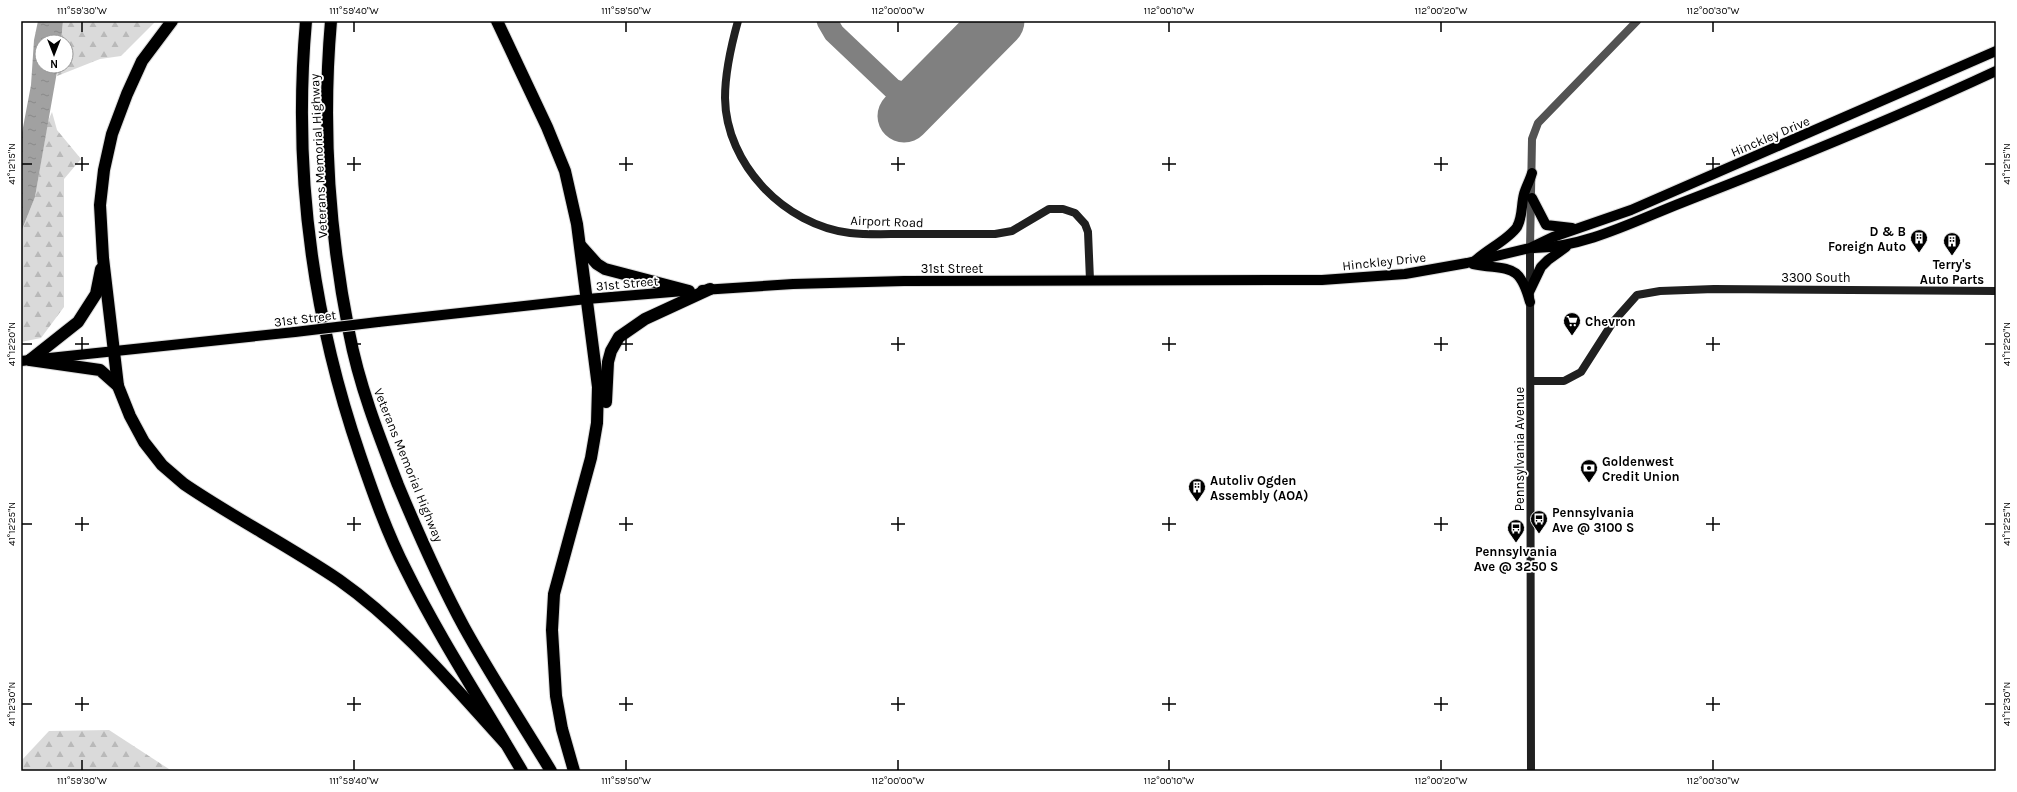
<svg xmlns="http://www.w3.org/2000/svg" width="2017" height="792" font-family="Karla,sans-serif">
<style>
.forest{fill:url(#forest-firs)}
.water{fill:url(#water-ripples)}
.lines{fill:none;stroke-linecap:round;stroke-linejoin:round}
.taxiway{stroke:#808080;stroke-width:21}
.runway{stroke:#808080;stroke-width:53}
.primary-casing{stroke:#dbdbdb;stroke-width:12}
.highway-casing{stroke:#dbdbdb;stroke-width:14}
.street{stroke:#535353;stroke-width:8}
.secondary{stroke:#202020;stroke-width:8}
.primary{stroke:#000;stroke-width:10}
.highway{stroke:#000;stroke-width:12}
.primary-bridge-casing{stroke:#dbdbdb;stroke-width:12;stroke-linecap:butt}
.primary-bridge{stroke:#000;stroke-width:10}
.ticks{fill:none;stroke:#000;stroke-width:1.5}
.labels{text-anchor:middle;stroke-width:3.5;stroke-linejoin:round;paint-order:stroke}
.street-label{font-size:13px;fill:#000;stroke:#fff}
.poi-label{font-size:13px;font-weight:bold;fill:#000;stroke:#fff;text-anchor:start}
.neatline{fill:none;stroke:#000;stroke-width:1.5}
.ticks-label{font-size:10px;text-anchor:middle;fill:#000}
</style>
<defs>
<pattern id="forest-firs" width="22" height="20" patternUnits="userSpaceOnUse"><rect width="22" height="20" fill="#dadada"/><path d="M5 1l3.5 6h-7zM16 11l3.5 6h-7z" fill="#b9b9b9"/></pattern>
<pattern id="water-ripples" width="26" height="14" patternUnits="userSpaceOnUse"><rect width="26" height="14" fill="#a1a1a1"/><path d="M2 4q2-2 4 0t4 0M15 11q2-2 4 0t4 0" fill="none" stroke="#898989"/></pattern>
</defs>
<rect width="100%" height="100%" fill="#fff"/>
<!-- forest -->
<g class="forest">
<path d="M 63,21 L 156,21 L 121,56 L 100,59 L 57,76 L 58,66 L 66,66 L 66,42 L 61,42 Z"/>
<path d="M 52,112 L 57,130 L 81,159 L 64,179 L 64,307 L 41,338 L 21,342 L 21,232 L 35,197 L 48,121 Z"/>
<path d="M 109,730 L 172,771 L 21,771 L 21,761 L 49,731 Z"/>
</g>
<!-- water -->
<path class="water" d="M 38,21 L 63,21 L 61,42 L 42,42 L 42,66 L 58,66 L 35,197 L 21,232 L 21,138 L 31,85 L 34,40 Z"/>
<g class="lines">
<!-- taxiway -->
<path class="taxiway" d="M 827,21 L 834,33 L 893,89 C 909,96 923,93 937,83"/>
<!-- runway -->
<path class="runway" d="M 904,116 L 998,21"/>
<!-- primary casing -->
<g class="primary-casing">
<g id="primary">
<path d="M 1532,198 L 1546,225 L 1572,228"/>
<path d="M 1534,248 C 1583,248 1635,221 1681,203 C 1787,162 1893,119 1996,71"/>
<path d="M 1476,260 C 1488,249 1509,239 1517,227 C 1523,216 1521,205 1524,194 C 1526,187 1530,180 1532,173"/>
<path d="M 1473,264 C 1508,271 1519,261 1530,302"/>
<path d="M 702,290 L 793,284 L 904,281 L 1322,280 L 1405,274 L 1467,263 L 1530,248 L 1553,237 L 1631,210 L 1996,51"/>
<path d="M 1530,290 L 1541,267 L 1548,260 L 1566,247"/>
<path d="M 378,322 L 587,299 L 684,291"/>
<path d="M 21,361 L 295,332"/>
</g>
</g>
<!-- highway casing -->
<g class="highway-casing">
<g id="highway">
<path d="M 172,21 L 142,61 L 127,94 L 112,134 L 104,170 L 100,205 L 103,258 L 118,386 L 130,416 L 144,442 L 162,465 L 184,484 C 234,518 289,546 339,580 C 403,625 453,686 505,743"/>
<path d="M 306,21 C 293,168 312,315 360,455 C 373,493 387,533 406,570 C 440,639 483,704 522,771"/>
<path d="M 331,21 C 322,124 329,231 349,332 C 359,385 379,436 398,485 C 418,533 439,581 464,627 C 491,676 522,723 551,771"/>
<path d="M 497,21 L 547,127 L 565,171 L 577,224 L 598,387 L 597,423 L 591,458 L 554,594 L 552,630 L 556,696 L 562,729 L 574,771"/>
<path d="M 580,245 L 597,264 L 605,269 L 689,291"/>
<path d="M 30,360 L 78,322 L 96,294 L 101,269"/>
<path d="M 30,360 L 100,370 L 118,386"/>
<path d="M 606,402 L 608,362 L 611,351 L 619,337 L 645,319 L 710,289"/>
</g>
</g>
<!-- street -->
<path class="street" d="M 1530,248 L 1532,139 L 1538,123 L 1637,21"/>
<!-- secondary -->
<g class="secondary">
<path d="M 738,21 C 731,46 725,72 725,98 C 726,165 785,225 850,233 C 868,235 887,234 904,234 C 935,234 965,234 995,234 L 1012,231 L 1049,209 L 1063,209 L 1075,213 L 1085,224 L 1088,232 L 1090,280"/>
<path d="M 1530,248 L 1531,771"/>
<path d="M 1531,381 L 1564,381 L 1581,372 L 1613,322 L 1637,295 L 1660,291 L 1714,289 L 1996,291"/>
</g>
<!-- primary -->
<use href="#primary" class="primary"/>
<!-- highway -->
<use href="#highway" class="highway"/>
<!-- primary-bridge casing -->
<g class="primary-bridge-casing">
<path id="primary-bridge" d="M 295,332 L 378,322"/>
</g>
<!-- primary-bridge -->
<use href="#primary-bridge" class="primary-bridge"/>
</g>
<!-- ticks -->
<path class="ticks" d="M 82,22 L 82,32M 354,22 L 354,32M 626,22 L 626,32M 898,22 L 898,32M 1169,22 L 1169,32M 1441,22 L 1441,32M 1713,22 L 1713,32M 82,157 L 82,171M 354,157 L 354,171M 626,157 L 626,171M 898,157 L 898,171M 1169,157 L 1169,171M 1441,157 L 1441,171M 1713,157 L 1713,171M 22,164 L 32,164M 75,164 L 89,164M 347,164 L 361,164M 619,164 L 633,164M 891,164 L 905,164M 1162,164 L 1176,164M 1434,164 L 1448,164M 1706,164 L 1720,164M 1985,164 L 1995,164M 82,337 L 82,351M 354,337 L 354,351M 626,337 L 626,351M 898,337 L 898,351M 1169,337 L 1169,351M 1441,337 L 1441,351M 1713,337 L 1713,351M 22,344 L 32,344M 75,344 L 89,344M 347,344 L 361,344M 619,344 L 633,344M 891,344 L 905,344M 1162,344 L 1176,344M 1434,344 L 1448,344M 1706,344 L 1720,344M 1985,344 L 1995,344M 82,517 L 82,531M 354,517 L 354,531M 626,517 L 626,531M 898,517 L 898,531M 1169,517 L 1169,531M 1441,517 L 1441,531M 1713,517 L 1713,531M 22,524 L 32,524M 75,524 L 89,524M 347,524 L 361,524M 619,524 L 633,524M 891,524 L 905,524M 1162,524 L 1176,524M 1434,524 L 1448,524M 1706,524 L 1720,524M 1985,524 L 1995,524M 82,697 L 82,711M 354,697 L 354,711M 626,697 L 626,711M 898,697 L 898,711M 1169,697 L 1169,711M 1441,697 L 1441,711M 1713,697 L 1713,711M 22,704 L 32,704M 75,704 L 89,704M 347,704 L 361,704M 619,704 L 633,704M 891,704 L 905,704M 1162,704 L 1176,704M 1434,704 L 1448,704M 1706,704 L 1720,704M 1985,704 L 1995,704M 82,760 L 82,770M 354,760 L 354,770M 626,760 L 626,770M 898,760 L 898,770M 1169,760 L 1169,770M 1441,760 L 1441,770M 1713,760 L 1713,770"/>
<!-- icons -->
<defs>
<g id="building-pin" transform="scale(0.9)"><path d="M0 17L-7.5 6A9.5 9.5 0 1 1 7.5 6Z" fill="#000" stroke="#fff"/><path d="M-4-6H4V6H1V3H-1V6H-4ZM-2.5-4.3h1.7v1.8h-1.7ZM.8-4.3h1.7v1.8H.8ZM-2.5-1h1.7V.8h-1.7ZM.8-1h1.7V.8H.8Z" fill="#fff"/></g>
<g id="supermarket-pin" transform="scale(0.9)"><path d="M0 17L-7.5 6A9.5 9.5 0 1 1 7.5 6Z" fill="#000" stroke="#fff"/><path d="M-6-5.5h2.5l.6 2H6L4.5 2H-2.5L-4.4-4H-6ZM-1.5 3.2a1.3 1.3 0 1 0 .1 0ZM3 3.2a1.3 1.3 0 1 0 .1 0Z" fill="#fff"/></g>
<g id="bank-pin" transform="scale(0.9)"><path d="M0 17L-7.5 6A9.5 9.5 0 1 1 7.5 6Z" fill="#000" stroke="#fff"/><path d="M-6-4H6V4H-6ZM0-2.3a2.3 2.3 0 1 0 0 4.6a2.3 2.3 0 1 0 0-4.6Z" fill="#fff"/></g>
<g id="bus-pin" transform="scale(0.9)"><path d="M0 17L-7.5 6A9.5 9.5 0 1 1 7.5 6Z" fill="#000" stroke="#fff"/><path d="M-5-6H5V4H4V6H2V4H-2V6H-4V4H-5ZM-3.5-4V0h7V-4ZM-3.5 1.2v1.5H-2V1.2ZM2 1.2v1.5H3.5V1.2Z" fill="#fff"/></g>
</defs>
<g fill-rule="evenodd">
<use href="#building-pin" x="1919" y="238"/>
<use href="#building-pin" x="1952" y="241"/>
<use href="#supermarket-pin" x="1572" y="321"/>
<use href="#bank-pin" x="1589" y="468"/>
<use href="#building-pin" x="1197" y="487"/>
<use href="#bus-pin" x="1539" y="519"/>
<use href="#bus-pin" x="1516" y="528"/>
</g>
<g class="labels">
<!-- street labels -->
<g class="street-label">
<text transform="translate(1770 136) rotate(-23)" y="5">Hinckley Drive</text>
<text transform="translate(318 156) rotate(-93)" y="5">Veterans Memorial Highway</text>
<text transform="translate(887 221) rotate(2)" y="5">Airport Road</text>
<text transform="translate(1384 261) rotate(-6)" y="5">Hinckley Drive</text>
<text x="952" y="273">31st Street</text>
<text x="1816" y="282">3300 South</text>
<text transform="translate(627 283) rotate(-5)" y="5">31st Street</text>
<text transform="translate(305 318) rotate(-7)" y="5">31st Street</text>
<text transform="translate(1519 449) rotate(-90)" y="5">Pennsylvania Avenue</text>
<text transform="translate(409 465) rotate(68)" y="5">Veterans Memorial Highway</text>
</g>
<!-- poi labels -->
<g class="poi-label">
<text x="1906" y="236" text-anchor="end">D &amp; B<tspan x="1906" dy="15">Foreign Auto</tspan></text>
<text x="1952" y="269" text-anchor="middle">Terry's<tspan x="1952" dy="15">Auto Parts</tspan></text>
<text x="1585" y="326">Chevron</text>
<text x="1602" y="466">Goldenwest<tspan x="1602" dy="15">Credit Union</tspan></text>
<text x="1210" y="485">Autoliv Ogden<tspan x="1210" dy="15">Assembly (AOA)</tspan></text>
<text x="1552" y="517">Pennsylvania<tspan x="1552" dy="15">Ave @ 3100 S</tspan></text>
<text x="1516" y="556" text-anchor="middle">Pennsylvania<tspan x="1516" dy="15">Ave @ 3250 S</tspan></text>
</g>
</g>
<!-- border -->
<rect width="2017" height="792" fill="none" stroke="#ffffff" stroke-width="44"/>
<!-- north arrow -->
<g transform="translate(54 54) rotate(180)"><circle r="19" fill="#ffffff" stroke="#999999"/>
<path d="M0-3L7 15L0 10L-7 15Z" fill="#000000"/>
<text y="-6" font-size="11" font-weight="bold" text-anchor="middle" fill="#000000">N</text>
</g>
<rect x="22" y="22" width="1973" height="748" class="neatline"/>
<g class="ticks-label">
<text x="82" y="14">111°59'30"W</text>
<text x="354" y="14">111°59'40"W</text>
<text x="626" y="14">111°59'50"W</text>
<text x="898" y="14">112°00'00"W</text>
<text x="1169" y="14">112°00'10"W</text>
<text x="1441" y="14">112°00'20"W</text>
<text x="1713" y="14">112°00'30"W</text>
<text transform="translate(2006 164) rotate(-90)" y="4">41°12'15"N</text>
<text transform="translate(11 164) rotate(-90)" y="4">41°12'15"N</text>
<text transform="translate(2006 344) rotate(-90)" y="4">41°12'20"N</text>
<text transform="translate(11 344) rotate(-90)" y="4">41°12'20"N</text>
<text transform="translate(2006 524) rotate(-90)" y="4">41°12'25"N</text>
<text transform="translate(11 524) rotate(-90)" y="4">41°12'25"N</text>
<text transform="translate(2006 704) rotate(-90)" y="4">41°12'30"N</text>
<text transform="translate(11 704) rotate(-90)" y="4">41°12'30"N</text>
<text x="82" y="784">111°59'30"W</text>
<text x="354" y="784">111°59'40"W</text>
<text x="626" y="784">111°59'50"W</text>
<text x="898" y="784">112°00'00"W</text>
<text x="1169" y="784">112°00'10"W</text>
<text x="1441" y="784">112°00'20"W</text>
<text x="1713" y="784">112°00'30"W</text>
</g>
</svg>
